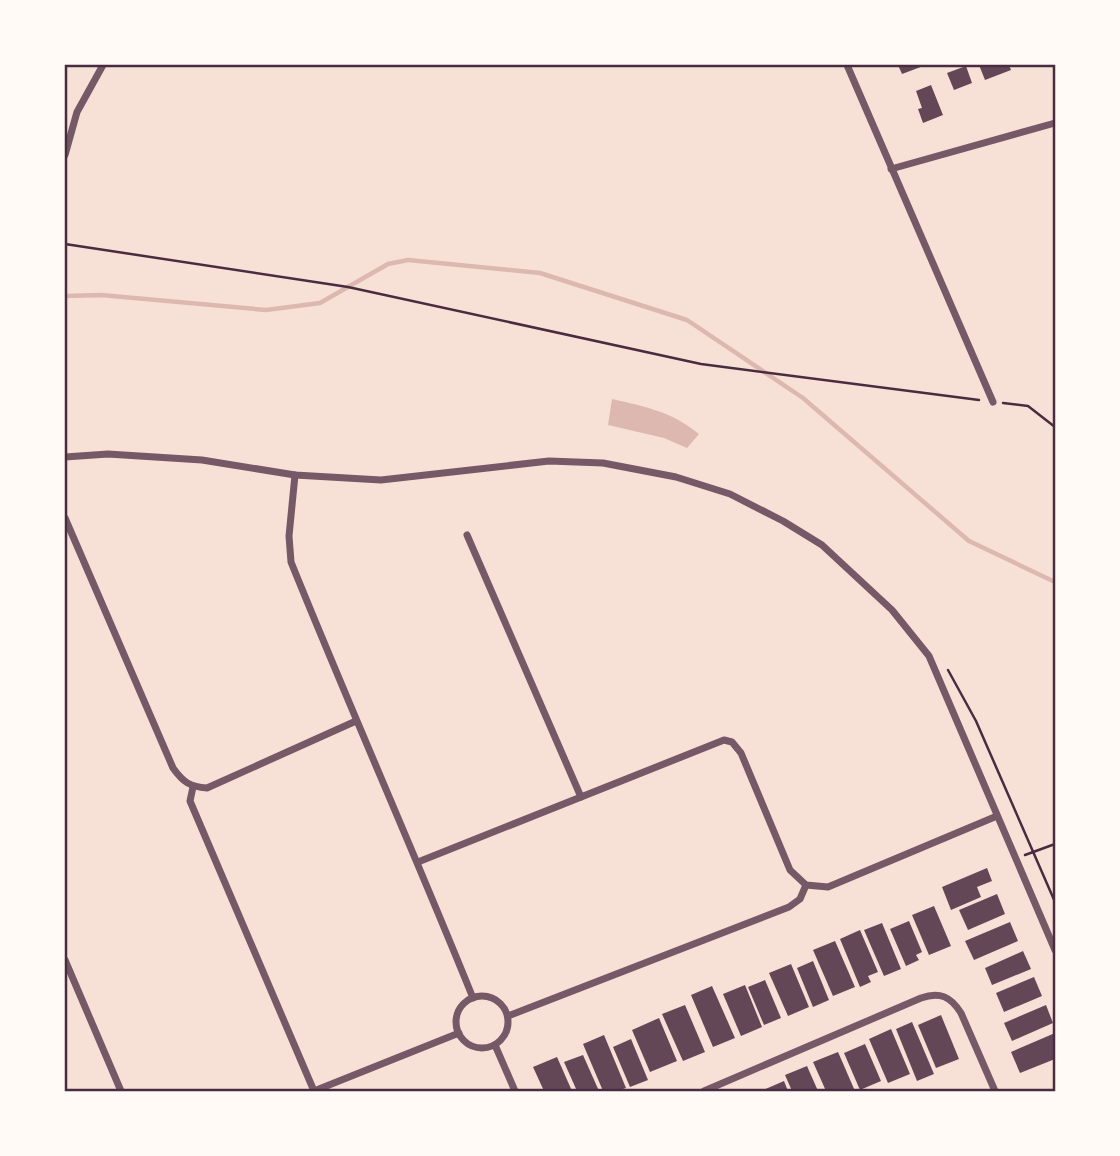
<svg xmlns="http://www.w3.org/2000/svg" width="1120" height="1156" font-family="Lato,sans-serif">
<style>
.water{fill:#dcb8b0}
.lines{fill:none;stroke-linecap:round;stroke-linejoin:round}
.stream{stroke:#dcb8b0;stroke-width:4.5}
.building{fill:#644757}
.path{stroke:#4a2c40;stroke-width:2.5}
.minor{stroke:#755966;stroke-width:7}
.neatline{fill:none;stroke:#4a2c40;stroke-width:2.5}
</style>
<rect width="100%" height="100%" fill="#f7e1d7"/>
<!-- water -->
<path class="water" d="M 612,399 C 646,407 671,411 699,434 L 687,448 L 664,438 L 608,425 Z"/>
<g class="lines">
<!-- stream -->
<path class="stream" d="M 65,296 L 101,295 L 266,310 L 320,303 L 388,264 L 408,260 L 540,273 L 687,320 L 803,398 L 969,541 L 1055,582"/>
</g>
<!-- building -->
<g class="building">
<path d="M 898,65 L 926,65 L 902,74 Z"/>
<path d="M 979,65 L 1009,65 L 1011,70 L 985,80 Z"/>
<path d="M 966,66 L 972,83 L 954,90 L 947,73 Z"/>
<path d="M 931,85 L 943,115 L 923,123 L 918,109 L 922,108 L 916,91 Z"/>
<path d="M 987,868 L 992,881 L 977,887 L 981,897 L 951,910 L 942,887 Z"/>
<path d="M 997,894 L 1005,914 L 968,930 L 959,910 Z"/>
<path d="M 934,906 L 951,946 L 929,955 L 912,915 Z"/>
<path d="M 909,921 L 922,952 L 916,955 L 919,960 L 906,966 L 890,929 Z"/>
<path d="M 1010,922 L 1018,941 L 974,960 L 965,941 Z"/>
<path d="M 882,923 L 901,969 L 884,976 L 864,930 Z"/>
<path d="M 860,930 L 878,972 L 868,976 L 871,982 L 860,987 L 840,939 Z"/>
<path d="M 835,941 L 855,987 L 833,996 L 813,950 Z"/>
<path d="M 1023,951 L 1031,969 L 992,985 L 985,968 Z"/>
<path d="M 813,961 L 829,1000 L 813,1007 L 797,968 Z"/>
<path d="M 791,964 L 809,1007 L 788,1016 L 769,973 Z"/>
<path d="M 1034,977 L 1042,996 L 1004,1012 L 996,993 Z"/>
<path d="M 765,980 L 781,1018 L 764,1025 L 748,987 Z"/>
<path d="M 745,985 L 762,1027 L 741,1036 L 723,994 Z"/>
<path d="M 712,986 L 735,1038 L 713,1047 L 691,995 Z"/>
<path d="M 685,1005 L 705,1052 L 683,1061 L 662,1014 Z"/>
<path d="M 1046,1005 L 1053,1023 L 1012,1041 L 1004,1023 Z"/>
<path d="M 941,1015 L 959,1059 L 936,1068 L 918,1025 Z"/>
<path d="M 659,1018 L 677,1061 L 650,1072 L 632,1030 Z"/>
<path d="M 912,1022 L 934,1074 L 917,1081 L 896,1029 Z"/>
<path d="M 891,1029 L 910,1074 L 888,1083 L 869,1039 Z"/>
<path d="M 1055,1033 L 1055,1059 L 1020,1073 L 1011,1052 Z"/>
<path d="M 604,1035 L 626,1088 L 617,1091 L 603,1091 L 583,1044 Z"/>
<path d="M 631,1039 L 648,1080 L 630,1087 L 613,1047 Z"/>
<path d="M 865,1044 L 881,1081 L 860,1090 L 844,1053 Z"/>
<path d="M 838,1052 L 855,1091 L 826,1091 L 813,1062 Z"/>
<path d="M 583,1055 L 599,1091 L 577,1091 L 564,1062 Z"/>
<path d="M 557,1057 L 572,1091 L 544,1091 L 533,1067 Z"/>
<path d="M 807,1066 L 818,1091 L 792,1091 L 785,1075 Z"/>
<path d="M 784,1081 L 788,1091 L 761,1091 Z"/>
</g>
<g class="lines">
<!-- path -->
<g class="path">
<path d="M 65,244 L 348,287 L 701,364 L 979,400"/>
<path d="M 1003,403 L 1028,406 L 1055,427"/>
<path d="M 948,670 L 976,721 L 1055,902"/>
<path d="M 1025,855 L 1055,844"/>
</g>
<!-- minor -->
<g class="minor">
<path d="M 847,65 L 993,402"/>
<path d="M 65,155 L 77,112 L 103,65"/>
<path d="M 891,169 L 1055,123"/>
<path d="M 65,457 L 108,454 L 202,460 L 295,475 L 381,480 L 549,461 L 603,463 L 676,477 L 730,494 L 783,521 L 822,545 L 892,610 L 929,656 L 1055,950"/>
<path d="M 295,475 L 289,536 L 291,562 C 350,708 414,852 473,998"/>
<path d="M 65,518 L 173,768 C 183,782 190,787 207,788 L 356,721"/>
<path d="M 467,535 L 581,797"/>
<path d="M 193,787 L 190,801 L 314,1091 L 459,1033"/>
<path d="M 418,862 L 724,740 L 732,742 L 741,753 L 790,870 L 806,885 L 828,887 L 997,816"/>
<path d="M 65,960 L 121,1091"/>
<circle cx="482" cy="1022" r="26"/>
<path d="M 508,1016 L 789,907 L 800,899 L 806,885"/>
<path d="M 495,1045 L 515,1091"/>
<path d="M 704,1091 L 921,998 C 940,991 951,997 961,1013 L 995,1091"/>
</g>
</g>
<!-- border -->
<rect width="1120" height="1156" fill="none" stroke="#fffaf5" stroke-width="133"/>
<rect x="66" y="66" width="988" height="1024" class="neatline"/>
</svg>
